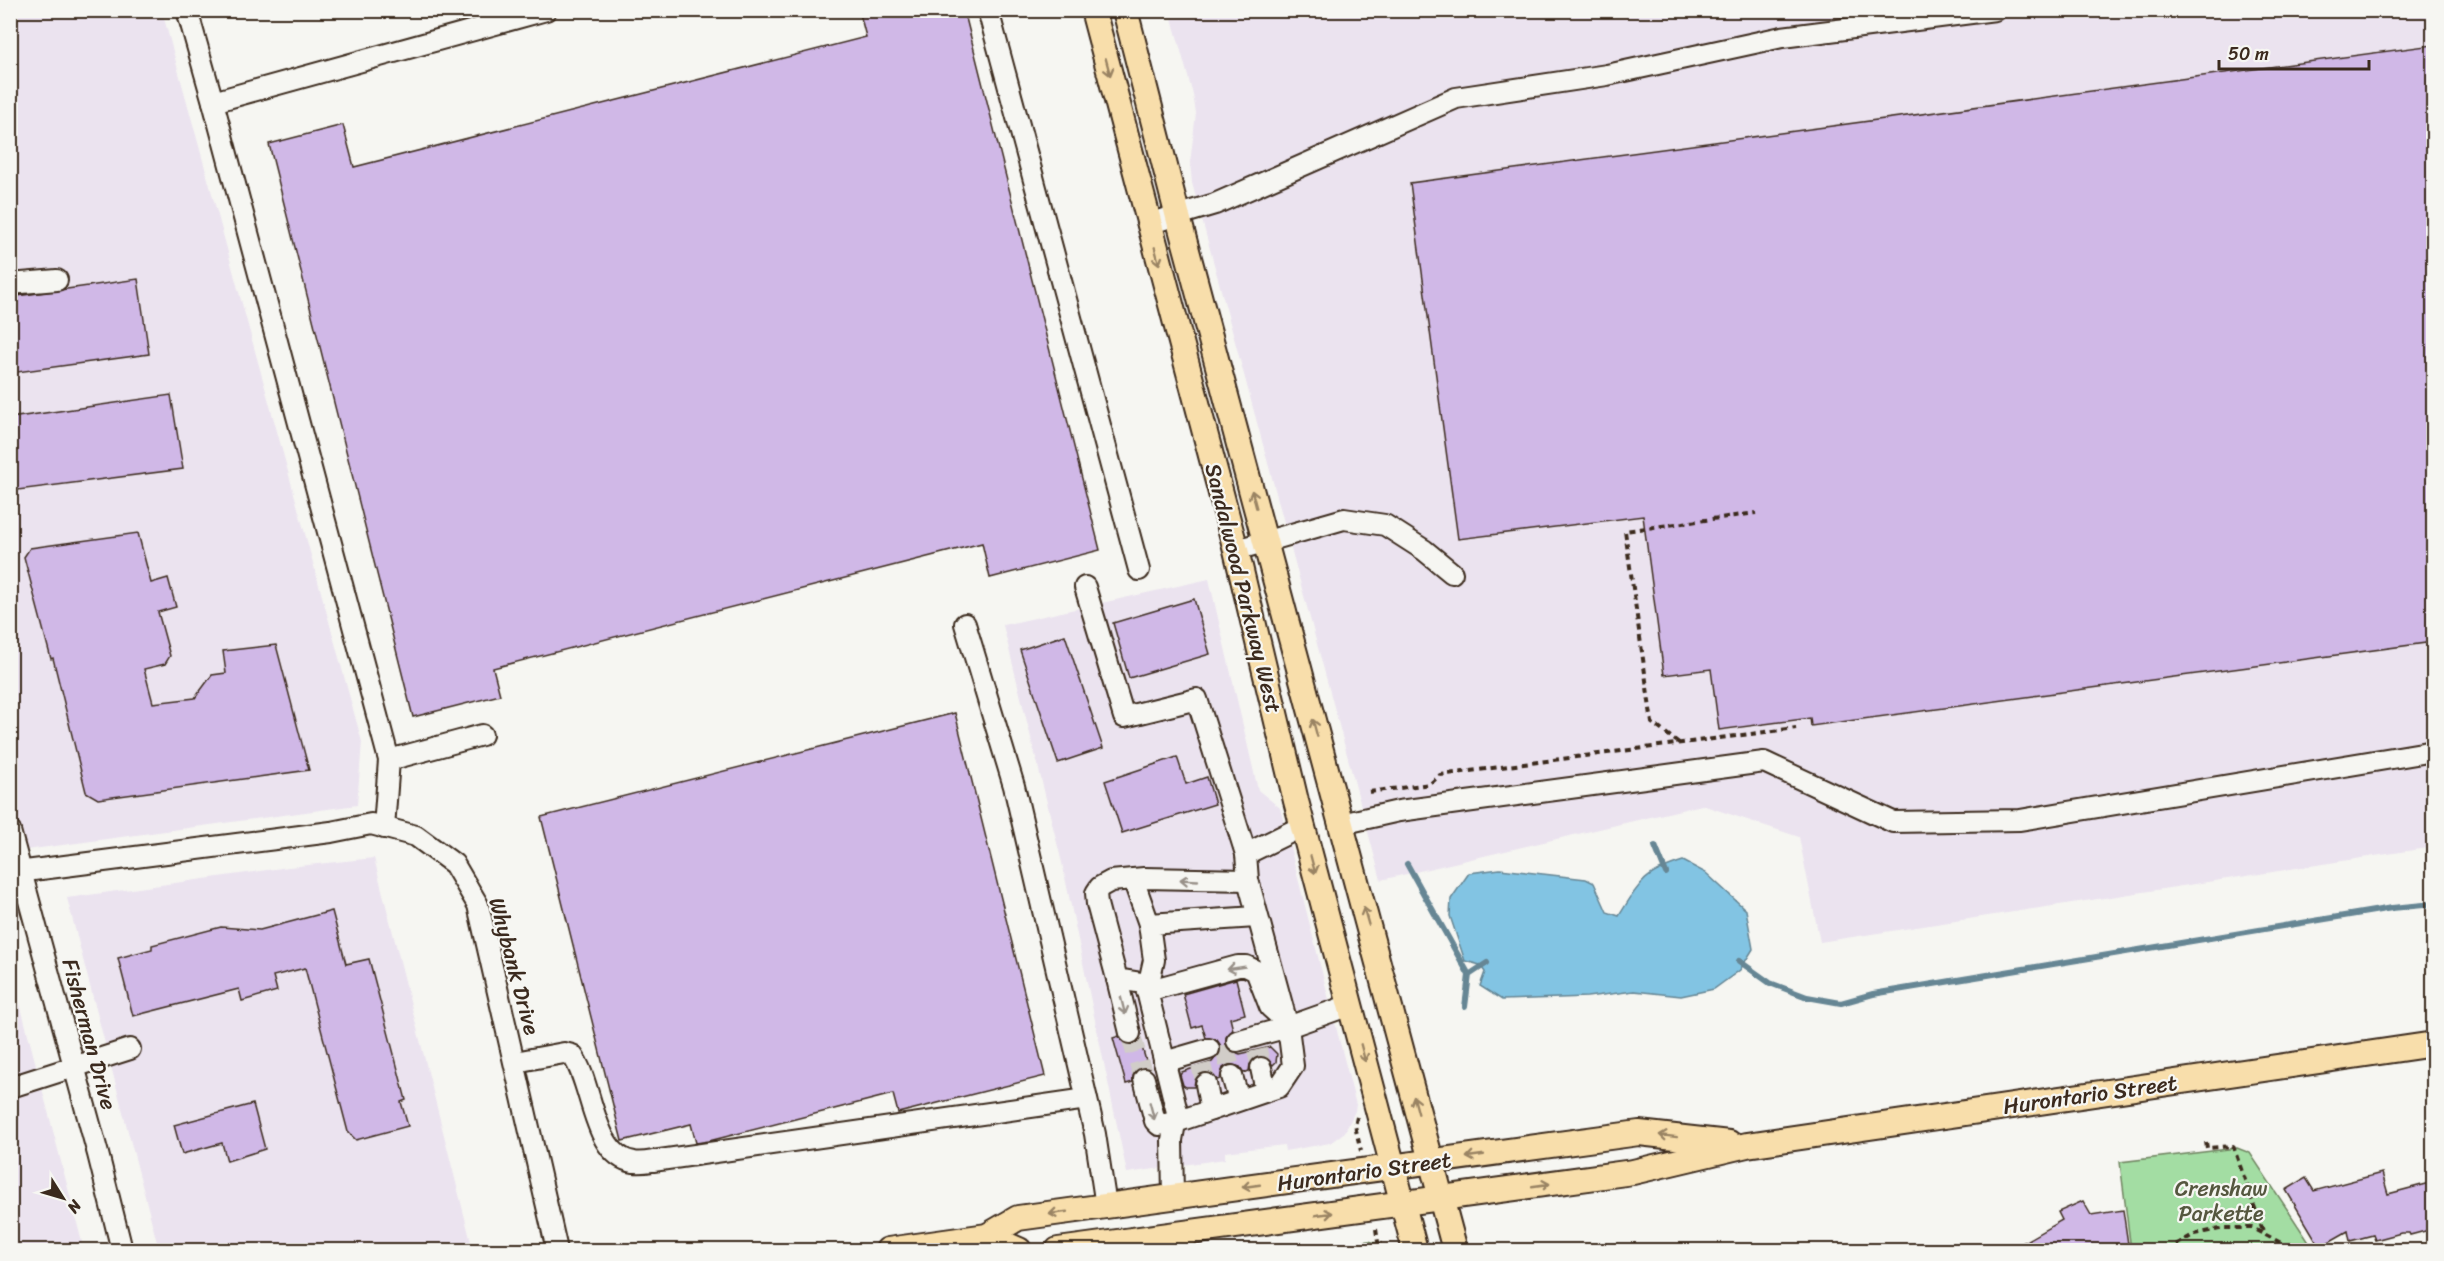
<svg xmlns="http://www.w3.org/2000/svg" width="2444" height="1261" font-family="Sriracha,sans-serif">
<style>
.built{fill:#ebe3ef}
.green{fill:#a3dda3;stroke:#6f8460;stroke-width:1.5}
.water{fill:#82c4e3;stroke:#668694;stroke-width:1.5}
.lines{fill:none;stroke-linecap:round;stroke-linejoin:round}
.stream{stroke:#668694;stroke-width:6}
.building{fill:#d0b8e7;stroke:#3b2a1e;stroke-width:1.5}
.minor-tunnel{stroke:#d1cdc8;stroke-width:20;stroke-dasharray:20 10;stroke-linecap:butt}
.minor-casing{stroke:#3b2a1e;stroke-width:24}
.major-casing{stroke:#3b2a1e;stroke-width:28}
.path{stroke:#3b2a1e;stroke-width:4;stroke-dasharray:6 4.5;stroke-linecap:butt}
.minor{stroke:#f6f6f2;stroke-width:20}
.major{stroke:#f8deab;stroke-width:24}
.oneway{stroke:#9a8464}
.oneway2{stroke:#989088}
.labels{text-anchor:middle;stroke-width:4.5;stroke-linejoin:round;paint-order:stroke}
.street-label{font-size:22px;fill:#3b2a1e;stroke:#f6f6f2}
.park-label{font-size:22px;fill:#55573f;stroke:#f6f6f2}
</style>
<rect width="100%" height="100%" fill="#f6f6f2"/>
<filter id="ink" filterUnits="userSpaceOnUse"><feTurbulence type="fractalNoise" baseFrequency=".0167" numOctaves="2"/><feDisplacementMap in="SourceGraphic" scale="12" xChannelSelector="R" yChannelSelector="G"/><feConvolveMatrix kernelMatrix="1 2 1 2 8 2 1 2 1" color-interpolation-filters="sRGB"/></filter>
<g filter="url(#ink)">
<!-- built -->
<g class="built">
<path d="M 10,11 L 162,11 L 362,742 L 357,805 L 11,852 Z"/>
<path d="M 1170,11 L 2433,11 L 2433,847 L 1820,942 L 1799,837 L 1702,805 L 1381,880 L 1192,183 L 1190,163 L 1196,113 L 1193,95 Z"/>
<path d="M 1209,579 L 1258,790 L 1280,808 L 1356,1105 L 1355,1111 L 1345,1132 L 1330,1143 L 1285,1151 L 1284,1145 L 1225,1152 L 1225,1159 L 1127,1173 L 1062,863 L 1003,625 Z"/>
<path d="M 374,858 L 473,1250 L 159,1250 L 67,898 L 289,867 Z"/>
<path d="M 11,969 L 84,1250 L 11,1250 Z"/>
</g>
<!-- green -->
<g class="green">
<path d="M 2237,1148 L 2250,1153 L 2314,1250 L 2131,1250 L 2120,1162 Z"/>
<path d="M 1369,1241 L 1375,1243 L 1384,1250 L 1292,1250 Z"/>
</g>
<!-- water -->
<path class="water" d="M 1683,861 L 1706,873 L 1746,910 L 1753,949 L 1740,970 L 1714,989 L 1681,996 L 1634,991 L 1587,997 L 1502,1000 L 1480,986 L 1485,972 L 1480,965 L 1465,961 L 1450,916 L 1451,899 L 1469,873 L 1500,869 L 1586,879 L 1594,883 L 1607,912 L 1619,916 C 1640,882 1644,873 1683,861 Z"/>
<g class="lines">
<!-- stream -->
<g class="stream">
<path d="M 1655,846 L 1666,873"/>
<path d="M 1407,864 L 1469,975"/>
<path d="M 1739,961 L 1770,983 L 1807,997 L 1841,1003 L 1873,994 L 2392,908 L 2434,904"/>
<path d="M 1465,1007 L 1469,975 L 1487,963"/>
</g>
</g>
<!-- building -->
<g class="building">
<path d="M 859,10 L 964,10 L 1100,550 L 990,578 L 982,543 L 493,668 L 500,695 L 413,717 L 269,144 L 343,125 L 354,167 L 866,37 Z"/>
<path d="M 2433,45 L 2433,642 L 1811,726 L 1810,718 L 1719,730 L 1711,669 L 1664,675 L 1643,516 L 1458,539 L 1410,183 Z"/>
<path d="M 138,279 L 149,354 L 10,373 L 10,297 Z"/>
<path d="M 171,395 L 183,469 L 10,491 L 10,418 Z"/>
<path d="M 138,533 L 151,583 L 168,578 L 176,607 L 158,612 L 170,656 L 165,664 L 144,669 L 153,703 L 195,698 L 212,675 L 226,673 L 223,651 L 276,645 L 309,770 L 98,799 L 86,792 L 53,658 L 51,659 L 24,557 L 30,548 Z"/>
<path d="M 1194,599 L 1210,654 L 1129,678 L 1113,623 Z"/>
<path d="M 1065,635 L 1103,748 L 1058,763 L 1020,650 Z"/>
<path d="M 955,713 L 1045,1076 L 898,1113 L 893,1094 L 709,1141 L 696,1143 L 691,1124 L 622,1141 L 541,817 Z"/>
<path d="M 1177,757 L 1186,784 L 1207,777 L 1215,804 L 1122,833 L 1105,781 Z"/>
<path d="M 332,911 L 346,964 L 369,959 L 406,1100 L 401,1102 L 408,1126 L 356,1140 L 348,1132 L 305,968 L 273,976 L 277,991 L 242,1001 L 239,989 L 133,1016 L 118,958 L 152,949 L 152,945 L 221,927 L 260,930 Z"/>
<path d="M 1236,979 L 1245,1014 L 1230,1018 L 1233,1030 L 1226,1037 L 1226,1045 L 1229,1050 L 1240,1054 L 1270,1047 L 1277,1054 L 1276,1062 L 1273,1065 L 1265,1057 L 1258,1056 L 1250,1064 L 1249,1071 L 1244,1073 L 1240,1067 L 1229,1064 L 1223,1068 L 1220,1079 L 1217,1080 L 1210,1073 L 1203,1072 L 1195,1080 L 1194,1087 L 1186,1087 L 1183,1085 L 1180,1075 L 1182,1072 L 1212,1062 L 1220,1052 L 1221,1046 L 1217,1040 L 1206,1038 L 1202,1025 L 1192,1028 L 1183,994 Z"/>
<path d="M 1119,1036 L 1127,1045 L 1133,1044 L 1140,1040 L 1148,1068 L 1136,1070 L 1133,1075 L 1133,1082 L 1126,1084 L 1113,1038 Z"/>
<path d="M 253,1104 L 265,1149 L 227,1161 L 222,1143 L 182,1154 L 174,1125 Z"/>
<path d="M 2382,1173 L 2388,1194 L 2433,1182 L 2433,1229 L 2410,1235 L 2409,1233 L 2401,1233 L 2375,1240 L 2373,1235 L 2350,1241 L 2348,1231 L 2320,1247 L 2286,1190 L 2306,1178 L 2314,1191 Z"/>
<path d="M 2083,1201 L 2091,1215 L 2123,1210 L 2129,1251 L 2008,1251 L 2062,1220 L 2058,1212 Z"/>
</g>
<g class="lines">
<!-- minor-tunnel -->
<g class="minor-tunnel">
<path d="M 1130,1033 L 1144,1079"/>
<path d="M 1224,1045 L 1232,1076"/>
<path d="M 1257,1050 L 1261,1068"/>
<path d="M 1201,1065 L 1206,1084"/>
</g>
<!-- minor casing -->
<g class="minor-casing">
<g id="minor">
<path d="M 187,10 L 213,102"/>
<path d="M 988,10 L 1139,570"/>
<path d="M 1148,224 L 1215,204 L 1456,98 L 1607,75 L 1782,37 L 1995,10"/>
<path d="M 10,284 L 57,280"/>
<path d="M 1236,550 L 1344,519 L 1385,525 L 1424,550 L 1452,573"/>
<path d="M 1085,587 L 1124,717 L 1197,699 L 1246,854"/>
<path d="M 965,624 L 1014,786 L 1095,1134 L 1106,1206"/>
<path d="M 389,760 L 482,735"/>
<path d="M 1341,824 L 1399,811 L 1764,762 L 1893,822 L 2020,820 L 2434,751"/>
<path d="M 384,828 L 389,760 L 213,102 L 546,10"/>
<path d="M 10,831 L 98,1154 L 122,1250"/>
<path d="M 10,873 L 331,832 L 371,824 L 416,836 L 454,864 L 478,905 L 557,1250"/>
<path d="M 1133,879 L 1149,924"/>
<path d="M 1117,979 L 1130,1033"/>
<path d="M 1148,984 L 1117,979 L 1097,904 L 1096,893 L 1100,887 L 1111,881 L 1144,878 L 1248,880"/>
<path d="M 1147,991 L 1238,966 L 1246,966 L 1256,971 L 1270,1007 L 1280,1016"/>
<path d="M 1237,1041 L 1288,1027 L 1350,1005"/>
<path d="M 515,1062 L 564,1053 L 572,1055 C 593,1082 592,1156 634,1162 C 640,1163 647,1162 653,1161 L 1087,1099"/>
<path d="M 1164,1062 L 1209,1049"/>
<path d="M 1261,1068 L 1266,1091"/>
<path d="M 1232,1076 L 1239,1100"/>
<path d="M 1144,1079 L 1155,1121 L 1159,1125 L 1176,1122 L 1279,1087 L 1293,1066 L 1288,1027 L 1248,880 L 1246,854 L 1303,826"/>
<path d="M 10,1083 L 14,1086 L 130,1049"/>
<path d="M 1206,1084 L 1211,1110"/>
<path d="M 1173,1196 L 1172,1140 L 1177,1112 L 1147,991 L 1154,960 L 1149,924 L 1256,917"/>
</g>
</g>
<!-- major casing -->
<g class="major-casing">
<g id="major">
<path d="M 1093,10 L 1236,550 L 1296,801 L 1415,1250"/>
<path d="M 1125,10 L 1178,217 L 1455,1250"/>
<path d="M 987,1236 L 1019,1250"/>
<path d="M 888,1250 L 987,1236 L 1018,1218 L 1639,1133 L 1729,1143"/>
<path d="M 1058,1250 L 1633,1172 L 1747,1145 L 2434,1044"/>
</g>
</g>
<!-- path -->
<g class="path">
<path d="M 1679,743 L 1652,723 L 1625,531 L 1756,513"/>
<path d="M 1369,792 L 1430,784 L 1440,775 L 1796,728"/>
<path d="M 1357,1117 L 1355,1126 L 1361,1151"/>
<path d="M 2206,1142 L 2207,1148 L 2233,1146 L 2264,1234"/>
<path d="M 1376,1229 L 1378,1242 L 1388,1250"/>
<path d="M 2167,1250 L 2195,1234 L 2225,1228 L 2252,1228 L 2295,1250"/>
</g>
<!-- minor -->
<use href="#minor" class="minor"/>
<!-- major -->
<use href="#major" class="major"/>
</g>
<!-- one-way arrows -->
<defs><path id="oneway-shaft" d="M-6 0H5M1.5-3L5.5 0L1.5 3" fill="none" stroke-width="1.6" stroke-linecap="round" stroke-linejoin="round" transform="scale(1.5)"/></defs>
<g class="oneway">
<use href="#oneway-shaft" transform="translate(1108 67) rotate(75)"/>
<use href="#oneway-shaft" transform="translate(1157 256) rotate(75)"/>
<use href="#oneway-shaft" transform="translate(1254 499) rotate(-105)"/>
<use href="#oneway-shaft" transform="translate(1315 728) rotate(-105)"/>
<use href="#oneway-shaft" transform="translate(1313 865) rotate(75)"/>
<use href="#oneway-shaft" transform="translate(1366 916) rotate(-106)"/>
<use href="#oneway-shaft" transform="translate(1363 1053) rotate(75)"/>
<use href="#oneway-shaft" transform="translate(1416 1105) rotate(-105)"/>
<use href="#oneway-shaft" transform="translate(1668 1136) rotate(-173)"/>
<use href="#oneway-shaft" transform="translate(1475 1156) rotate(172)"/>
<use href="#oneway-shaft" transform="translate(1541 1185) rotate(-8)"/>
<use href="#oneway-shaft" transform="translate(1251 1186) rotate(172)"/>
<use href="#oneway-shaft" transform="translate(1058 1213) rotate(172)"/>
<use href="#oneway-shaft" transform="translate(1324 1214) rotate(-8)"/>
</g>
<g class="oneway2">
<use href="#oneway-shaft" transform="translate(1189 880) rotate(-177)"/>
<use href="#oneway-shaft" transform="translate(1236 968) rotate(171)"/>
<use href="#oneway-shaft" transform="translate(1123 1006) rotate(76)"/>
<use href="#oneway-shaft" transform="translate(1152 1111) rotate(75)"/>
</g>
</g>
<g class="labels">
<!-- street labels -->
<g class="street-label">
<text transform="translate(1244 588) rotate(76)" y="8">Sandalwood Parkway West</text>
<text transform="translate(515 966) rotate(75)" y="8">Whybank Drive</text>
<text transform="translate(90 1034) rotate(75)" y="8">Fisherman Drive</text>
<text transform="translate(2090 1094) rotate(-8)" y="8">Hurontario Street</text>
<text transform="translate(1364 1171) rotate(-8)" y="8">Hurontario Street</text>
</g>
<!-- park labels -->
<g class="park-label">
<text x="2221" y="1196">Crenshaw<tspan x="2221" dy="25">Parkette</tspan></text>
</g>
</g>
<!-- margin -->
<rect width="2444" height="1261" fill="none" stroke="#f6f6f2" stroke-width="36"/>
<rect x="18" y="18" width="2408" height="1225" fill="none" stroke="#3b2a1e" stroke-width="2" filter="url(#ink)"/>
<!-- north arrow -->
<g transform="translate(63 1198) rotate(127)" stroke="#f6f6f2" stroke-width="4.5" paint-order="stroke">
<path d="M0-4.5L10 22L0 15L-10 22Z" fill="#3b2a1e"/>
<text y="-9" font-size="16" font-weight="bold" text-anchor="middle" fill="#3b2a1e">N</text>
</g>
<!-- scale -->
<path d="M2219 60v9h150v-9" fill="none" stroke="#3b2a1e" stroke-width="3"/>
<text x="2228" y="60" font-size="18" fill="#3b2a1e" stroke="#f6f6f2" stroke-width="4.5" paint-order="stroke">50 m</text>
</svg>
